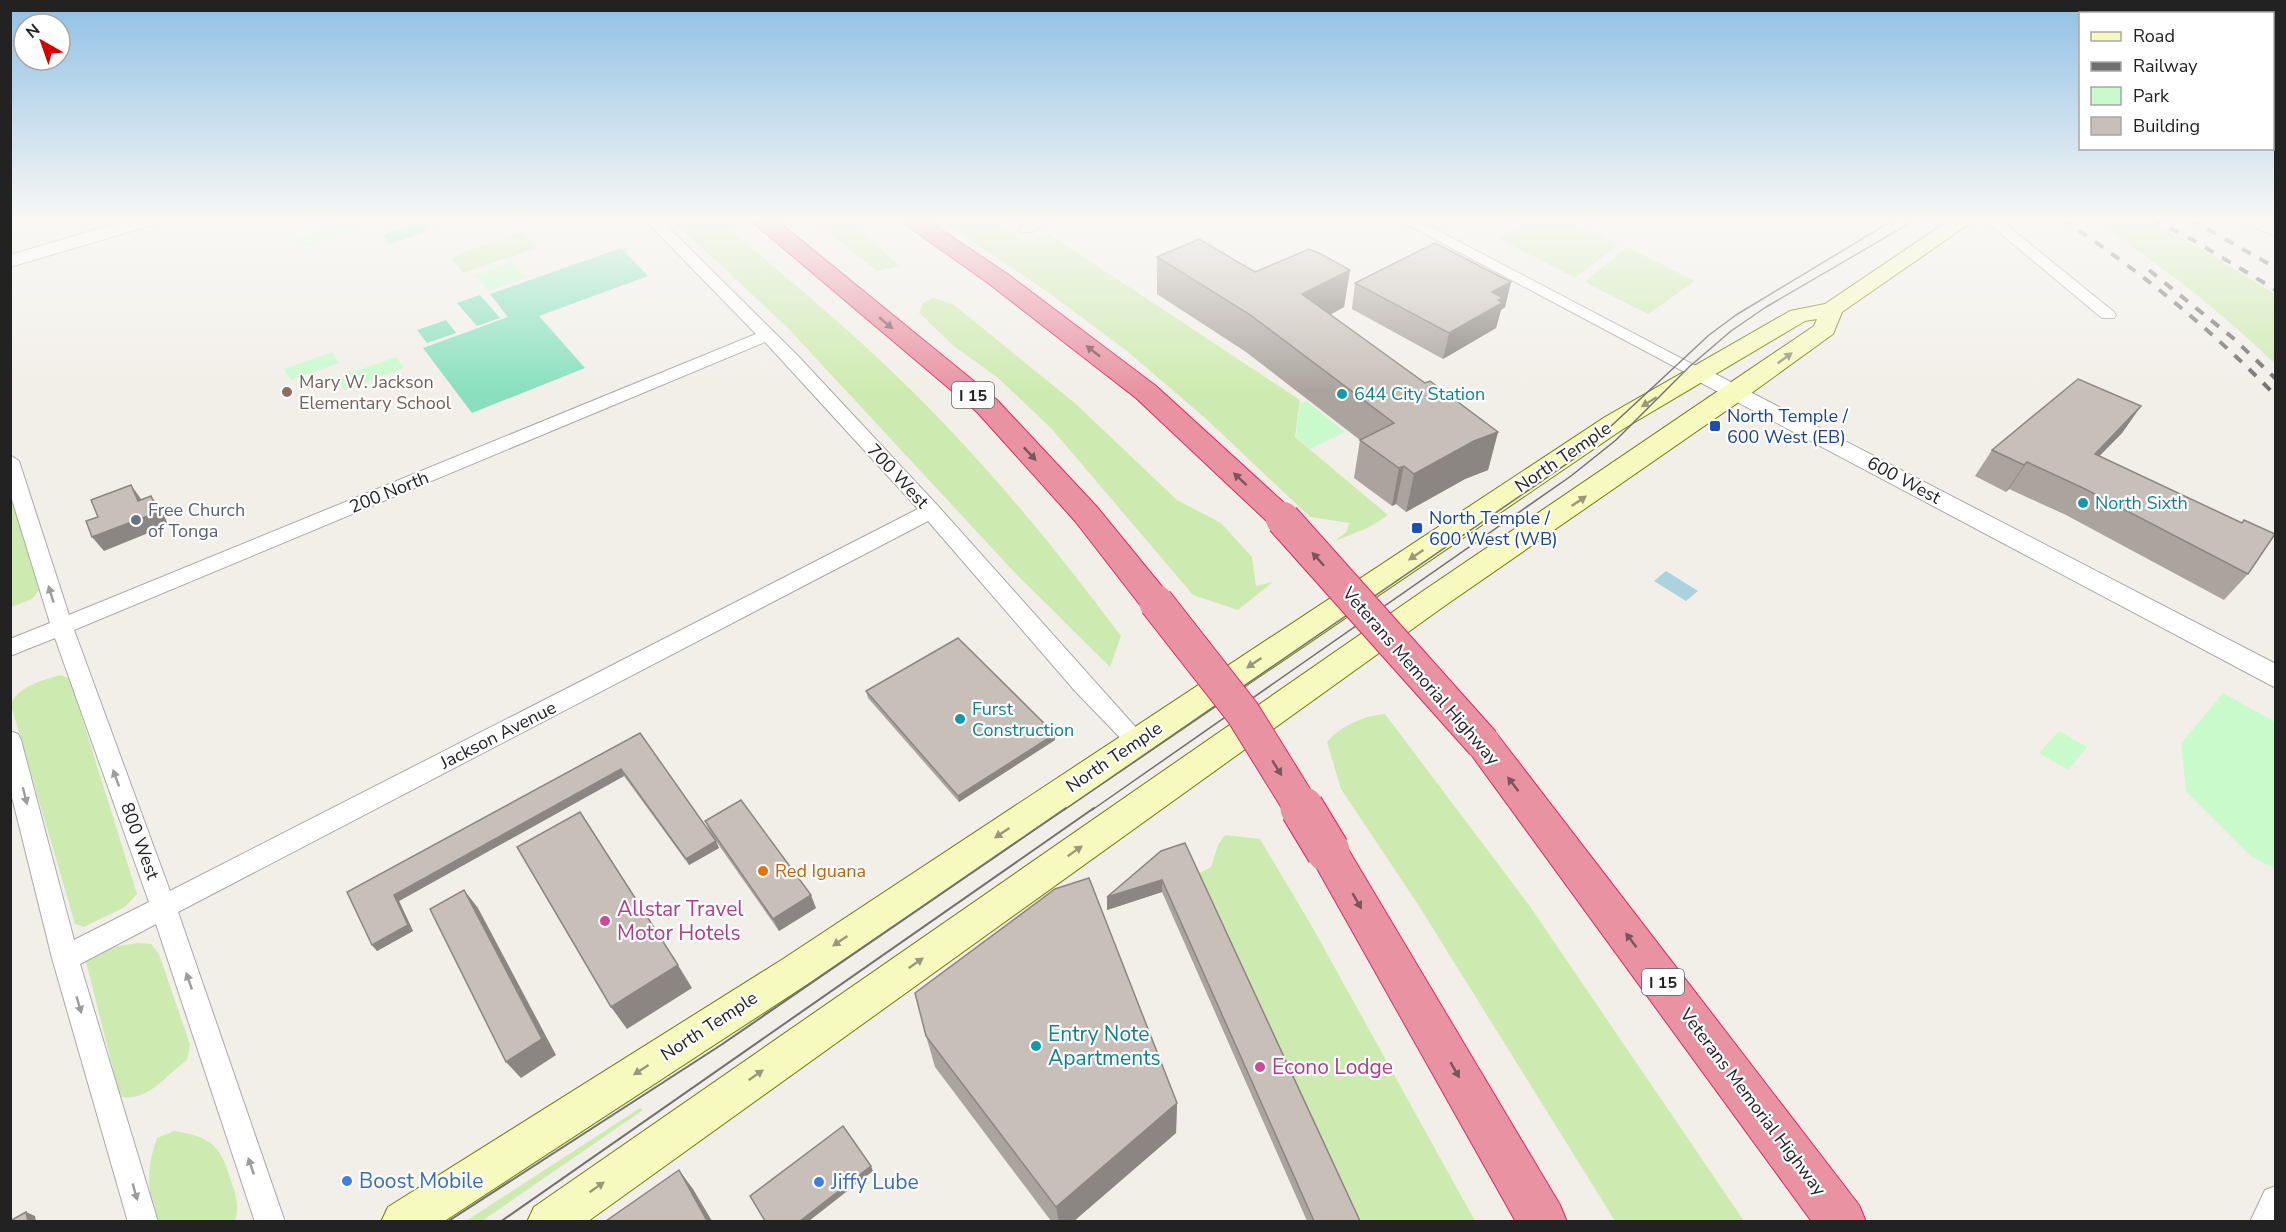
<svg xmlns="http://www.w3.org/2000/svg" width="2286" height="1232" font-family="'Nunito Sans',sans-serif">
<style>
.grass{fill:#cdebb0}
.park{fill:#c8facc}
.pitch{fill:#88e0be}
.water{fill:#aad3df}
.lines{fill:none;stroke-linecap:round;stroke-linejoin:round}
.minor-casing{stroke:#a9a9a9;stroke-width:2}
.tertiary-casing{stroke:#a9a9a9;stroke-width:2}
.secondary-casing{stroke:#707d05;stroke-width:2}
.motorway-casing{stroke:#dc2a67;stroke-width:2}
.minor{fill:#fff;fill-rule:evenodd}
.tertiary{fill:#fff;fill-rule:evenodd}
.secondary{fill:#f7fabf;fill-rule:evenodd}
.motorway{fill:#e892a2;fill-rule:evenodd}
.tram-far1{stroke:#707070;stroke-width:1.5}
.tram{stroke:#707070;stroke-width:2}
.rail{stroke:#707070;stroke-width:4;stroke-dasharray:10 10;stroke-linecap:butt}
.motorway-bridge-far1-casing{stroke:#dc2a67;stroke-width:36;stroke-linecap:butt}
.motorway-bridge-casing{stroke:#dc2a67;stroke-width:45;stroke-linecap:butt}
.motorway-bridge-far1{stroke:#e892a2;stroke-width:34}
.motorway-bridge{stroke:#e892a2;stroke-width:43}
.wall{fill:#aba49e}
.shaded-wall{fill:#8b8681}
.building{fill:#c7bfb8;stroke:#8b8681;stroke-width:1.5}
.oneway{fill:#7b545c}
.oneway2{fill:#979978}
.oneway3{fill:#9c9c9c}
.education-dot{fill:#8d6e63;stroke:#fff;stroke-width:2}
.culture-dot{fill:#0f9aa8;stroke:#fff;stroke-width:2}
.transit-dot{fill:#1a4fb4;stroke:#fff;stroke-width:2}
.worship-dot{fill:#6b7280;stroke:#fff;stroke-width:2}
.food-dot{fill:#e8710a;stroke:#fff;stroke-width:2}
.hotel-dot{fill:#d1479c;stroke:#fff;stroke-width:2}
.shop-dot{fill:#3f7fe0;stroke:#fff;stroke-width:2}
.labels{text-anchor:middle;stroke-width:4.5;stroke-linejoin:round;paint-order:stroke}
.shield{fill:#fff;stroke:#646464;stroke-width:1.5}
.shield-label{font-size:16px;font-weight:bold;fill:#222}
.education-label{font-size:18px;fill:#785e54;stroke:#fff;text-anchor:start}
.culture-label{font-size:18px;fill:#0d838f;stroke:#fff;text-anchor:start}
.transit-label{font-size:18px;fill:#164399;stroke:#fff;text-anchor:start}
.street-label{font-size:18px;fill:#222;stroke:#fff}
.worship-label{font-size:18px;fill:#5b616d;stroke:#fff;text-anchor:start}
.food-label{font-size:18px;fill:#c56008;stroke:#fff;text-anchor:start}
.near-hotel-label{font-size:21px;fill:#b23c85;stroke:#fff;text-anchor:start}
.near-culture-label{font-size:21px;fill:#0d838f;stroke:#fff;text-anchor:start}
.near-shop-label{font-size:21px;fill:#366cbe;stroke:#fff;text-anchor:start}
</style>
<rect width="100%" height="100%" fill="#f2efe9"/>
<!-- grass -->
<g class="grass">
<path d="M 671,219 L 718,219 C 779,272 844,324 902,381 C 983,460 1054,546 1121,636 L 1110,667 L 1016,574 L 786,326 Z"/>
<path d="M 812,219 L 847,219 L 900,266 L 877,271 Z"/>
<path d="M 939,219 L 1017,219 L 1001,226 L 1027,243 L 1049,234 L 1300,400 L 1295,437 L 1388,515 L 1370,527 L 1335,541 L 1347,531 L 1349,523 L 1310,517 L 1204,417 L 1127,351 L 1045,290 Z"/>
<path d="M 1534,219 L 1562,219 L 1618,245 L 1575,278 L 1498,238 Z"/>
<path d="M 2093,219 L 2144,219 L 2205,251 L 2275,294 L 2275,364 C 2219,309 2157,263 2093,219 Z"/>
<path d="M 522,232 L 537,248 L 463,273 L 452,260 L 457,255 Z"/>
<path d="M 1627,247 L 1695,281 L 1648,314 L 1585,282 Z"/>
<path d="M 933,298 L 953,304 L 1077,405 L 1177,500 L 1221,523 L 1252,557 L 1256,586 L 1273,582 L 1238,610 L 1193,595 L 1051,428 L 997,377 L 955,347 L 919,313 L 923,303 Z"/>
<path d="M 10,495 L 40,589 L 32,599 L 11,607 Z"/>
<path d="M 61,675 L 70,679 L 137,894 L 125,907 L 84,927 L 75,924 L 11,705 C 16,687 45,679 61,675 Z"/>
<path d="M 1385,714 L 1529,905 L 1744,1221 L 1615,1221 L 1419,906 L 1341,789 L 1327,742 C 1341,725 1364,716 1385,714 Z"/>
<path d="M 1225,835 L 1260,839 L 1314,930 L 1475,1221 L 1357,1221 L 1196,875 L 1211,867 L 1218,845 Z"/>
<path d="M 138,943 L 151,944 L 159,954 L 190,1045 L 187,1060 C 166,1075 149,1101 122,1097 L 119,1093 L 86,962 L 106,948 Z"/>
<path d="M 640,1108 L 643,1110 L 482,1221 L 466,1221 Z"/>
<path d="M 174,1131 C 214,1137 221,1147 232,1184 C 237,1197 239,1208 235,1221 L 157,1221 C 147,1188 146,1170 157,1138 Z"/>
</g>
<!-- park -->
<g class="park">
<path d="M 349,221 L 356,230 L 300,248 L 293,239 Z"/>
<path d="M 512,262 L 526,278 L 489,291 L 475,275 Z"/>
<path d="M 332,352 L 339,363 L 291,380 L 284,369 Z"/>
<path d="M 396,357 L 404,368 L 344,390 L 336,378 Z"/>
<path d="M 1306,401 L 1345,432 L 1310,449 L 1296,437 L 1300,404 Z"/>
<path d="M 2223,693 L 2275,722 L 2275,869 L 2251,856 L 2186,791 L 2181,744 Z"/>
<path d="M 2059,731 L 2087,747 L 2068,770 L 2039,753 Z"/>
</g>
<!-- pitch -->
<g class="pitch">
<path d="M 426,220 L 434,229 L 390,244 L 382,234 Z"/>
<path d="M 621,248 L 648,276 L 539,316 L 585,368 L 472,413 L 423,348 L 508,317 L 490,294 Z"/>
<path d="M 480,295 L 500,318 L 477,326 L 457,303 Z"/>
<path d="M 446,320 L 456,333 L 427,343 L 417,330 Z"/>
</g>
<!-- water -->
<path class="water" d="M 1666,571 L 1698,591 L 1686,601 L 1654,581 Z"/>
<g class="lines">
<!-- minor casing -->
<g class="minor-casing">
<g id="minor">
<path d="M 644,219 L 660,219 L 799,357 L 938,506 L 1148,741 L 1145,747 L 1137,750 L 1129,747 L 1075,691 L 928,521 L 178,912 L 285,1222 L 255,1222 L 156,924 L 80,964 L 158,1222 L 128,1222 L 52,958 L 10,789 L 10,731 L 18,734 L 21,740 L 74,940 L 149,902 L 55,638 L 10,656 L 10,639 L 50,623 L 10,493 L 10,455 L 19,461 L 69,615 L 756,334 ZM 765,342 L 918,509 L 170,891 L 74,630 Z"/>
<path d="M 1036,219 L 1056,219 L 1031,232 L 1021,232 L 1019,229 Z"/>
<path d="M 1397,219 L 1416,219 L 1709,373 L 1700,378 L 1694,377 Z"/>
<path d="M 1983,219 L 1999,219 L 2114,312 L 2116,315 L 2114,318 L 2102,318 Z"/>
<path d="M 2234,219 L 2255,219 L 2276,227 L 2276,236 Z"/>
<path d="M 2276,1186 L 2276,1222 L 2250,1222 L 2265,1190 Z"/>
</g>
</g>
<!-- tertiary casing -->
<g class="tertiary-casing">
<g id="tertiary">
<path d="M 131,219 L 161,219 L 159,223 L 10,267 L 10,255 Z"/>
<path d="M 1700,366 L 2276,664 L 2276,688 L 1692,378 L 1689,373 L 1692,368 Z"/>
</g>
</g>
<!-- secondary casing -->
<g class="secondary-casing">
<path id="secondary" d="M 1951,219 L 1976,219 L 1842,312 L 1833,334 L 1746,397 L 1443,607 L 587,1222 L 527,1222 L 534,1207 L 1423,591 L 1814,326 L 1817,319 L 1805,321 L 1623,429 L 809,983 L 443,1222 L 381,1222 L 388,1207 L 783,959 L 1605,417 L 1790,311 L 1825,304 Z"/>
</g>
<!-- motorway casing -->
<g class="motorway-casing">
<g id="motorway">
<path d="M 749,219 L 775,219 L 997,400 L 1097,507 L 1168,594 L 1172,602 L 1168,610 L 1156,614 L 1144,610 L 1075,521 L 977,412 Z"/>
<path d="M 898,219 L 925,219 L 1006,273 L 1156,386 L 1294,512 L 1298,519 L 1294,526 L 1283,529 L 1272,526 L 1136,398 L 988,283 Z"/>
<path d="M 1483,729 L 1496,733 L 1859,1205 L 1866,1222 L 1812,1222 L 1470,753 L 1465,743 L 1470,733 Z"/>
<path d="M 1328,834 L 1342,839 L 1560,1205 L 1567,1222 L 1516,1222 L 1314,863 L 1309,851 L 1314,839 Z"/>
</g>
</g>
<!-- minor -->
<use href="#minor" class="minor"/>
<!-- tertiary -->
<use href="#tertiary" class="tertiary"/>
<!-- secondary -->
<use href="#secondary" class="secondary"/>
<!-- motorway -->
<use href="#motorway" class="motorway"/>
<!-- tram-far1 -->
<g class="tram-far1">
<path d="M 1064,810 L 1581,454 L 1709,335 L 1736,315 L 1895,219"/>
<path d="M 1092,810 L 1571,476 L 1616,440 L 1689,367 L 1731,331 L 1766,307 L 1917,219"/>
</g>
<!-- tram -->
<g class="tram">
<path d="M 447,1222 L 721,1045 L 1066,808"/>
<path d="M 500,1222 L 1094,808"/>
</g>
<!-- rail -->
<g class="rail">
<path d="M 2062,219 C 2140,271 2211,329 2276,396"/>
<path d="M 2152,219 L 2193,240 L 2276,290"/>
<path d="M 2190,219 L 2276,268"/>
<path d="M 2149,270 L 2233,338 L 2276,379"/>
</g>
<!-- motorway-bridge-far1 casing -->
<g class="motorway-bridge-far1-casing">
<g id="motorway-bridge-far1">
<path d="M 1283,519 L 1483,743"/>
<path d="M 1156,602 L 1243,713 L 1303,810"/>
</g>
</g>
<!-- motorway-bridge casing -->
<g class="motorway-bridge-casing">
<path id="motorway-bridge" d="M 1302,808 L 1328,851"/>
</g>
<!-- motorway-bridge-far1 -->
<use href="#motorway-bridge-far1" class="motorway-bridge-far1"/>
<!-- motorway-bridge -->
<use href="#motorway-bridge" class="motorway-bridge"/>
</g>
<!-- wall -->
<g class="wall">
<path d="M 1157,257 L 1255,272 L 1350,270 L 1344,307 L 1330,315 L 1425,383 L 1498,432 L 1488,470 L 1465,479 L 1406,512 L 1396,504 L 1392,506 L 1354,478 L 1360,440 L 1246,352 L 1157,294 Z"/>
<path d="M 1511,282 L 1505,307 L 1501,310 L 1496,328 L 1443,359 L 1352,309 L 1355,283 Z"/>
<path d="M 2141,406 L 2122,433 L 2099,456 L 2248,574 L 2224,600 L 2066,515 L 2009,489 L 2006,492 L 1975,476 L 1992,450 Z"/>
<path d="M 866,691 L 1055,734 L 1055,740 L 959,802 L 868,698 Z"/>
<path d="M 640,733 L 719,848 L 689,865 L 624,776 L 399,901 L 413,931 L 377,951 L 372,945 L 347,892 Z"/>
<path d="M 705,821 L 816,908 L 779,931 L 711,834 Z"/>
<path d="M 1161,851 L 1360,1221 L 1307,1221 L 1162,892 L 1107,910 L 1107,897 Z"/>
<path d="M 926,1036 L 1177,1103 L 1176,1133 L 1074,1221 L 1051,1221 L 935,1067 Z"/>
</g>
<!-- shaded-wall -->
<g class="shaded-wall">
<path d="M 1350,270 L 1344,307 L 1298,331 L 1302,294 Z"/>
<path d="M 1511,282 L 1505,307 L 1501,310 L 1496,328 L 1443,359 L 1449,333 L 1492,292 Z"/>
<path d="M 2141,406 L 2122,433 L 2076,480 L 2095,454 Z"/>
<path d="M 1498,432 L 1488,470 L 1465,479 L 1406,512 L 1414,474 L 1474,441 Z"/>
<path d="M 2027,462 L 2009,489 L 2006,492 L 2024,465 Z"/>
<path d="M 1404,466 L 1396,504 L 1392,506 L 1399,468 Z"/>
<path d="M 131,485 L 141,499 L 148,515 L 138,501 Z"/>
<path d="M 151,496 L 162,510 L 168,525 L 104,551 L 92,537 Z"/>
<path d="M 1055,734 L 1055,740 L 959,802 L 958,796 Z"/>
<path d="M 621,769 L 624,776 L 399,901 L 413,931 L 377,951 L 372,945 L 394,895 Z"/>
<path d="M 716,841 L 719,848 L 689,865 L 686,859 Z"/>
<path d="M 1162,880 L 1162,892 L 1107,910 L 1107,897 Z"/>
<path d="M 464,890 L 478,908 L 556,1055 L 521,1078 L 506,1062 Z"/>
<path d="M 811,895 L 816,908 L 779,931 L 773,919 Z"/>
<path d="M 678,965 L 692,988 L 627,1029 L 611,1007 Z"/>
<path d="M 1177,1103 L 1176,1133 L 1074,1221 L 1059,1221 L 1056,1207 Z"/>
<path d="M 871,1166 L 873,1171 L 809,1221 L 800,1221 Z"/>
<path d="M 679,1170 L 693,1189 L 712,1221 L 707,1221 Z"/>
<path d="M 26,1212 L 35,1216 L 36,1221 L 28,1221 Z"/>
</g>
<!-- building -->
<g class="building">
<path d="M 1199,239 L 1255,272 L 1309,249 L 1321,254 L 1350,270 L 1302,294 L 1425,383 L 1430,381 L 1498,432 L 1474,441 L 1414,474 L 1404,466 L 1399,468 L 1360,440 L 1394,423 L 1249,314 L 1157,257 Z"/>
<path d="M 1435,243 L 1511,282 L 1492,292 L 1503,298 L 1498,300 L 1502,303 L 1449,333 L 1355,283 Z"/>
<path d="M 2078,379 L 2141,406 L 2095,454 L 2242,523 L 2244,520 L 2275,534 L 2248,574 L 2085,489 L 2027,462 L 2024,465 L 1992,450 Z"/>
<path d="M 131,485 L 138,501 L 151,496 L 158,512 L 92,537 L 86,521 L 98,517 L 91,500 Z"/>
<path d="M 958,638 L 1055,734 L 958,796 L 866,691 Z"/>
<path d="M 640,733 L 716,841 L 686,859 L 621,769 L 394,895 L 408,925 L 372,945 L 347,892 Z"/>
<path d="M 741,800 L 811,895 L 773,919 L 705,821 Z"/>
<path d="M 580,812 L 678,965 L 611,1007 L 517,847 Z"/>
<path d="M 1185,843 L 1360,1221 L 1314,1221 L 1162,880 L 1107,897 L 1161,851 Z"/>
<path d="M 1089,878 L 1177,1103 L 1056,1207 L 926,1036 L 915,993 L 1055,889 Z"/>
<path d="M 464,890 L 542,1039 L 506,1062 L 430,909 Z"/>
<path d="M 843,1126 L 871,1166 L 800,1221 L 765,1221 L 750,1196 Z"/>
<path d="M 679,1170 L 707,1221 L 606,1221 Z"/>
<path d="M 26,1212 L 28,1221 L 10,1221 Z"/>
</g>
<!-- one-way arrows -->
<defs><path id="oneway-solid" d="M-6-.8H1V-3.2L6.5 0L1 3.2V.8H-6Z" transform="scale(1.5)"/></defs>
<g class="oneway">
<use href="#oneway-solid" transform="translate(886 323) rotate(40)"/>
<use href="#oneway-solid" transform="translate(1093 351) rotate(-142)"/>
<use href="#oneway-solid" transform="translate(1030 454) rotate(47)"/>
<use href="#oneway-solid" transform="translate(1240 479) rotate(-137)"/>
<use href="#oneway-solid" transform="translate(1318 559) rotate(-132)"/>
<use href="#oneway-solid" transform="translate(1277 768) rotate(58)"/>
<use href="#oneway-solid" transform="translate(1513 784) rotate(-127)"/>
<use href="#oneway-solid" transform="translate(1357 901) rotate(60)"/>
<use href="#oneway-solid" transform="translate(1631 940) rotate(-127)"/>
<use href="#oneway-solid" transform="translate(1455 1070) rotate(60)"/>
</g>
<g class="oneway2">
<use href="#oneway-solid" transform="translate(1785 358) rotate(-36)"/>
<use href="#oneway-solid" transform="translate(1649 402) rotate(148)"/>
<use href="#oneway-solid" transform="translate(1579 501) rotate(-34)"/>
<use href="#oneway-solid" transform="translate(1416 555) rotate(146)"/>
<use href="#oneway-solid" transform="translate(1254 663) rotate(146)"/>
<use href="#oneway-solid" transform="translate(1002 833) rotate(146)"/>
<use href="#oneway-solid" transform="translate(1075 851) rotate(-35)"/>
<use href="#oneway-solid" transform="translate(840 941) rotate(146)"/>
<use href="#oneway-solid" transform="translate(916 963) rotate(-35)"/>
<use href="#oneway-solid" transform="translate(641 1070) rotate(147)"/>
<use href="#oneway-solid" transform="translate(756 1075) rotate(-35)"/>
<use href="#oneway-solid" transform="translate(597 1187) rotate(-35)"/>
</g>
<g class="oneway3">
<use href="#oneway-solid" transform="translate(51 594) rotate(-107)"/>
<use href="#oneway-solid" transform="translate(116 778) rotate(-110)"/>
<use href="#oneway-solid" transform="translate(25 796) rotate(76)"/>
<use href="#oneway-solid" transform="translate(189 981) rotate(-109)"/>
<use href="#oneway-solid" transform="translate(79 1005) rotate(74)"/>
<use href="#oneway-solid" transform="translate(251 1166) rotate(-109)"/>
<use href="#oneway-solid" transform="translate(135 1192) rotate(74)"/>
</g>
<!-- sky -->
<linearGradient id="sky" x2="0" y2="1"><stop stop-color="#8fc0e4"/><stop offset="0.56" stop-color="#f9f8f5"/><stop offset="1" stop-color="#f9f8f5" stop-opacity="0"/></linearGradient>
<rect width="2286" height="392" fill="url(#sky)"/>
<!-- markers -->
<circle class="education-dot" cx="287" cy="392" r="6"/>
<g class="culture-dot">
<circle cx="1342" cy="394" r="6"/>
<circle cx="2083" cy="503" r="6"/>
<circle cx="960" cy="719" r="6"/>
<circle cx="1036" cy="1046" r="6"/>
</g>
<g class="transit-dot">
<rect x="1709" y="420" width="12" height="12" rx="3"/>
<rect x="1411" y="522" width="12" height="12" rx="3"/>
</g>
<circle class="worship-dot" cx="136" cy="520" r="6"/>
<circle class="food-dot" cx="763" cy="871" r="6"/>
<g class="hotel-dot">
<circle cx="605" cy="921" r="6"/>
<circle cx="1260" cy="1067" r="6"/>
</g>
<g class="shop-dot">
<circle cx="347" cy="1181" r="6"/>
<circle cx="819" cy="1182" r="6"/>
</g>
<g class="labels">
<!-- shield labels -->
<g class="shield">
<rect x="952" y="382" width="42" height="26" rx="4.5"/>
<rect x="1642" y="969" width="42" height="26" rx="4.5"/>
</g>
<g class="shield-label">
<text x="973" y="401">I 15</text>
<text x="1663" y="988">I 15</text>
</g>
<!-- education labels -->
<g class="education-label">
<text x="299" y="388">Mary W. Jackson<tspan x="299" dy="21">Elementary School</tspan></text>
</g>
<!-- culture labels -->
<g class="culture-label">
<text x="1354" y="400">644 City Station</text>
<text x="2095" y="509">North Sixth</text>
<text x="972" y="715">Furst<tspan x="972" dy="21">Construction</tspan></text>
</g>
<!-- transit labels -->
<g class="transit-label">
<text x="1727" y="422">North Temple /<tspan x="1727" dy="21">600 West (EB)</tspan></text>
<text x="1429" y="524">North Temple /<tspan x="1429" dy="21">600 West (WB)</tspan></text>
</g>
<!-- street labels -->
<g class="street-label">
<text transform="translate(1563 457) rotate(-34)" y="6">North Temple</text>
<text transform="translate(898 476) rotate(47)" y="6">700 West</text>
<text transform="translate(1904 480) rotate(28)" y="6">600 West</text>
<text transform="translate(389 492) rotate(-22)" y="6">200 North</text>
<text transform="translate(1421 676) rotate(49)" y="6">Veterans Memorial Highway</text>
<text transform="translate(498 735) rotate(-27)" y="6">Jackson Avenue</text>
<text transform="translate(1114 757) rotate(-34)" y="6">North Temple</text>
<text transform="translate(140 841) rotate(70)" y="6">800 West</text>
<text transform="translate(709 1026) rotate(-33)" y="6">North Temple</text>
<text transform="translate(1753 1102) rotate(53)" y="6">Veterans Memorial Highway</text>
</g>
<!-- worship labels -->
<g class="worship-label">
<text x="148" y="516">Free Church<tspan x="148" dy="21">of Tonga</tspan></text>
</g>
<!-- food labels -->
<g class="food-label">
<text x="775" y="877">Red Iguana</text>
</g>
<!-- near-hotel labels -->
<g class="near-hotel-label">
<text x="617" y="916">Allstar Travel<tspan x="617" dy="24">Motor Hotels</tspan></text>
<text x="1272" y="1074">Econo Lodge</text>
</g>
<!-- near-culture labels -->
<g class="near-culture-label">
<text x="1048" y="1041">Entry Note<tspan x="1048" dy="24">Apartments</tspan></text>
</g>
<!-- near-shop labels -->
<g class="near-shop-label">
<text x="359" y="1188">Boost Mobile</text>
<text x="831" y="1189">Jiffy Lube</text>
</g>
</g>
<!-- border -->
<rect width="2286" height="1232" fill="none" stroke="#222222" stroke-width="24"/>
<!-- legend -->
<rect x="2079" y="12" width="195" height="138" fill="#ffffff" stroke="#a7a7a7" stroke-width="1.5"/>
<rect x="2091" y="32" width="30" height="9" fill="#f7fabf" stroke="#a7a7a7" stroke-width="1.5"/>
<text x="2133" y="42" font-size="18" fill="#222222">Road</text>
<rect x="2091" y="62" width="30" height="9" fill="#707070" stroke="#a7a7a7" stroke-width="1.5"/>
<text x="2133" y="72" font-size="18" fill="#222222">Railway</text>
<rect x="2091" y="87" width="30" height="18" fill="#c8facc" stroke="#a7a7a7" stroke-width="1.5"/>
<text x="2133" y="102" font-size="18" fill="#222222">Park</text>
<rect x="2091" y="117" width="30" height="18" fill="#c7bfb8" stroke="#a7a7a7" stroke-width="1.5"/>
<text x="2133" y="132" font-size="18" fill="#222222">Building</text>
<!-- north arrow -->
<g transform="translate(42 42) rotate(320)"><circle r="28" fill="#ffffff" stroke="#a7a7a7" stroke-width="1.5"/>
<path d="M0-4.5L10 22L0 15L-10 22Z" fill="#d40000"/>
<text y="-9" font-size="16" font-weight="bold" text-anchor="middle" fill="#222222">N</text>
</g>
</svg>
